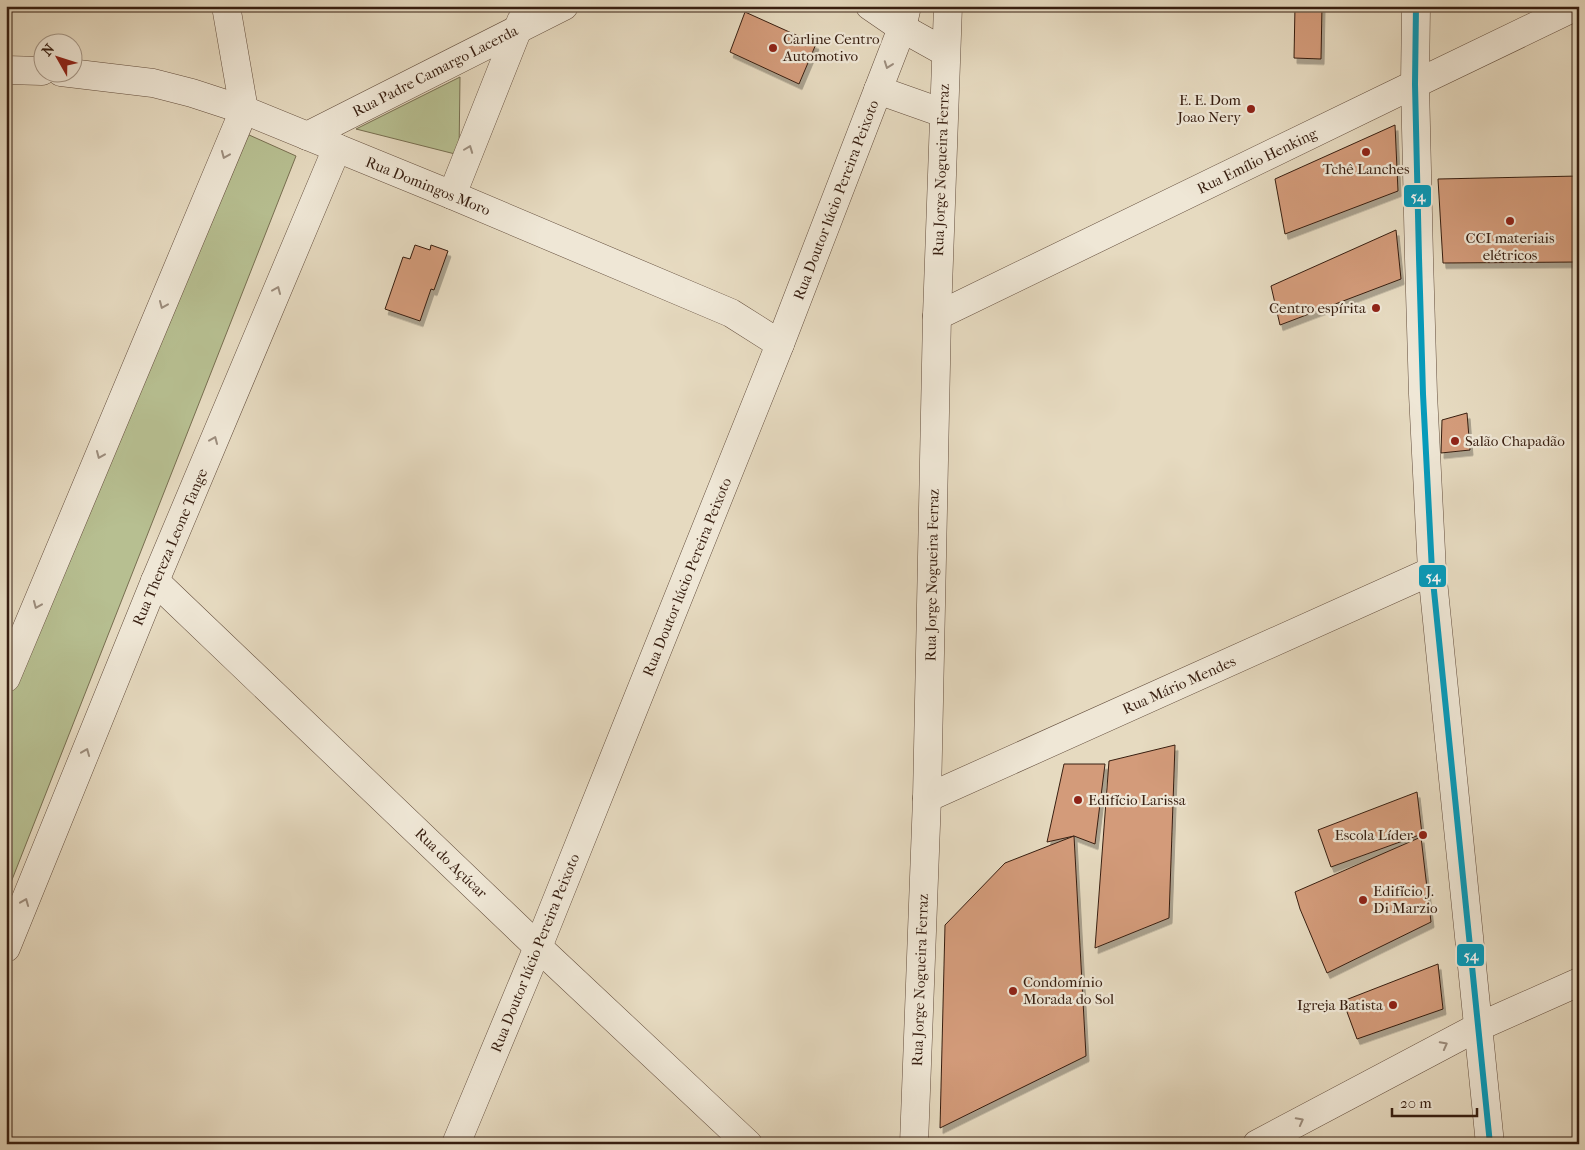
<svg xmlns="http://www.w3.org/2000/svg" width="1585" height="1150" font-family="'IM FELL French Canon',serif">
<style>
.green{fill:#b7bf91;stroke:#776e50}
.building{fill:#d39b7a;stroke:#371e10;filter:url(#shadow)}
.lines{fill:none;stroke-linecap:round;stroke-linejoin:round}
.minor-casing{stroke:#634d3c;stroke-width:29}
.tertiary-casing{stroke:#634d3c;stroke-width:29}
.minor{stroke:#efe7d6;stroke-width:28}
.tertiary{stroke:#efe7d6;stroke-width:28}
.bus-1-casing{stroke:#efe7d6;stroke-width:10}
.bus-1{stroke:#069bbb;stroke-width:6}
.oneway{stroke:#9c8d7d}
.poi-dot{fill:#8f2418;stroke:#efe7d6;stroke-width:2}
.labels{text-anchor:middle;stroke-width:4.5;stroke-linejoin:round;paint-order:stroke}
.poi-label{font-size:15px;fill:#371e10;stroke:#efe7d6;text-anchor:start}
.street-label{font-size:15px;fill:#371e10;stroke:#efe7d6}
.line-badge{stroke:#efe7d6;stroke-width:2}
.badge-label{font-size:14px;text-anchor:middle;font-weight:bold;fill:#fff}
</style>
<defs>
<filter id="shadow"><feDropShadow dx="3" dy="5.5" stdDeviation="0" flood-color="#0004"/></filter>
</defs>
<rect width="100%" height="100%" fill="#e6dac0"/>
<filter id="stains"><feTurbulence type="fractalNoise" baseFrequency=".004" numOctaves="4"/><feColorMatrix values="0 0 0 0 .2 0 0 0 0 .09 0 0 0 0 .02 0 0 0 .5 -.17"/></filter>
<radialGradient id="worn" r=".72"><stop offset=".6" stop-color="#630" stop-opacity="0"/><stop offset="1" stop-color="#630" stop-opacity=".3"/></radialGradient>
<!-- green -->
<g class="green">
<path d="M 460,77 L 459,155 L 356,129 Z"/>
<path d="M 238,130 L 296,156 L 6,895 L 6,702 Z"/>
</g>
<!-- building -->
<g class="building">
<path d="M 1295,6 L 1322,6 L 1321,59 L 1294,58 Z"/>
<path d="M 745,12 L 816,44 L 799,84 L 730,52 Z"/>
<path d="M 1395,125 L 1398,191 L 1285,234 L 1275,179 Z"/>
<path d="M 1579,176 L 1579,262 L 1443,263 L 1438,179 Z"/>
<path d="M 1396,230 L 1401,279 L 1280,325 L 1271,286 Z"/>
<path d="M 415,245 L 430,250 L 431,245 L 448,251 L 434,290 L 431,289 L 420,321 L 385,309 L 403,257 L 410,259 Z"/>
<path d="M 1467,413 L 1470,450 L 1441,453 L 1442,420 Z"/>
<path d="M 1175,745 L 1169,918 L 1095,948 L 1109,761 Z"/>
<path d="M 1064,764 L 1105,764 L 1095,844 L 1074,836 L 1047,842 Z"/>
<path d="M 1417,792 L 1422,834 L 1331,867 L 1318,830 Z"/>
<path d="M 1074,836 L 1086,1056 L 940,1128 L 945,925 L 1005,863 Z"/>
<path d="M 1421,837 L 1431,922 L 1327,973 L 1300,909 L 1295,892 Z"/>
<path d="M 1438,964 L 1443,1009 L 1357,1039 L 1343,1001 Z"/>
</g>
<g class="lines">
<!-- minor casing -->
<g class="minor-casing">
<g id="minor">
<path d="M 870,6 L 902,28 L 945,52"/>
<path d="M 6,70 L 42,71"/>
<path d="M 61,72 L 153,83 L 192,93 L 244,110 L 452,195 L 731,313 L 780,344"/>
<path d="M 878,90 L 943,113"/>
<path d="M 307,136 L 564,6"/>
<path d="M 452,195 L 521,21"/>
<path d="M 937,316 L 1415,84"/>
<path d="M 155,581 L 538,947 L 748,1144"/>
<path d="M 6,678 L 244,110 L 226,6"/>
<path d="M 927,798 L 1432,571"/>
<path d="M 6,948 L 155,581 L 337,148"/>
<path d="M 456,1144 L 538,947 L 780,344 L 878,90 L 902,28 L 907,6"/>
<path d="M 914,1144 L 927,798 L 937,316 L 948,6"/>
<path d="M 1257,1144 L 1478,1027 L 1579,982"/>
</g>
</g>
<!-- tertiary casing -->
<g class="tertiary-casing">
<g id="tertiary">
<path d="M 1416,6 L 1415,84 L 1419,258 L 1423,394 L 1432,571 L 1490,1144"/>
<path d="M 1415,84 L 1577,6"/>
</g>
</g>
<!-- minor -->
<use href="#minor" class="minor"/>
<!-- tertiary -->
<use href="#tertiary" class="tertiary"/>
<!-- bus-1 casing -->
<g class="bus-1-casing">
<path id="bus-1" d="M 1416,6 L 1415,84 L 1419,258 L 1423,394 L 1432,571 L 1490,1144"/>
</g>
<!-- bus-1 -->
<use href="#bus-1" class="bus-1"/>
</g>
<!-- one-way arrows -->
<defs><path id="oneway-chevron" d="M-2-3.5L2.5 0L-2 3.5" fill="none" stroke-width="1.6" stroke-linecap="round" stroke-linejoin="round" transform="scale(1.25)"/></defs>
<g class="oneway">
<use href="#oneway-chevron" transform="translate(888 65) rotate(110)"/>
<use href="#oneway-chevron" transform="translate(469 149) rotate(-69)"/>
<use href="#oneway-chevron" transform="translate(225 155) rotate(113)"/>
<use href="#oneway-chevron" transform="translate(277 290) rotate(-67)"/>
<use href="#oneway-chevron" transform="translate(163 305) rotate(113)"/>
<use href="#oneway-chevron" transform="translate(214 440) rotate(-67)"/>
<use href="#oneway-chevron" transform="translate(100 455) rotate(113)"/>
<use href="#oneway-chevron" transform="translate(37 605) rotate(113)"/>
<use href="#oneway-chevron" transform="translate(86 752) rotate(-68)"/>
<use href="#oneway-chevron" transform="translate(25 902) rotate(-68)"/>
<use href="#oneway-chevron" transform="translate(1444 1045) rotate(-28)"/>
<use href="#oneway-chevron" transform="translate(1300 1121) rotate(-28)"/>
</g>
<!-- markers -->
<g class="poi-dot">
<circle cx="773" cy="48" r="5"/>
<circle cx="1251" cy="109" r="5"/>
<circle cx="1366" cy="152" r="5"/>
<circle cx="1510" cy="221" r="5"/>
<circle cx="1376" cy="308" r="5"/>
<circle cx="1455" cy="441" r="5"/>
<circle cx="1078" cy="800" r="5"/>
<circle cx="1423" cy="835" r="5"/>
<circle cx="1363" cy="900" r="5"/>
<circle cx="1013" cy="991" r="5"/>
<circle cx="1393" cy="1005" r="5"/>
</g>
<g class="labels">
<!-- poi labels -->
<g class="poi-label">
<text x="783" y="44">Carline Centro<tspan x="783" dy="17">Automotivo</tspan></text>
<text x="1241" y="105" text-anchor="end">E. E. Dom<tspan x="1241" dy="17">Joao Nery</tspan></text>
<text x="1366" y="174" text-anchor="middle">Tchê Lanches</text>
<text x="1510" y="243" text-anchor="middle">CCI materiais<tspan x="1510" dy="17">elétricos</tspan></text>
<text x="1366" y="313" text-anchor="end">Centro espírita</text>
<text x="1465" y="446">Salão Chapadão</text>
<text x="1088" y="805">Edifício Larissa</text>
<text x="1413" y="840" text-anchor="end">Escola Líder</text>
<text x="1373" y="896">Edifício J.<tspan x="1373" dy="17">Di Marzio</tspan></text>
<text x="1023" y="987">Condomínio<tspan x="1023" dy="17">Morada do Sol</tspan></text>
<text x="1383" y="1010" text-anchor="end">Igreja Batista</text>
</g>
<!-- street labels -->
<g class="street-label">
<text transform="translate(435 71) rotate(-27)" y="5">Rua Padre Camargo Lacerda</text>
<text transform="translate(1257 161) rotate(-26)" y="5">Rua Emílio Henking</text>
<text transform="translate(941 170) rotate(-88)" y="5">Rua Jorge Nogueira Ferraz</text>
<text transform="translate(428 186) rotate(22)" y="5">Rua Domingos Moro</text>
<text transform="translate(836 200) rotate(-69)" y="5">Rua Doutor lúcio Pereira Peixoto</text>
<text transform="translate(170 547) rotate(-67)" y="5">Rua Thereza Leone Tange</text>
<text transform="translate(932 575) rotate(-89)" y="5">Rua Jorge Nogueira Ferraz</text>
<text transform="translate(687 577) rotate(-68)" y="5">Rua Doutor lúcio Pereira Peixoto</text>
<text transform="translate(1179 685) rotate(-24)" y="5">Rua Mário Mendes</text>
<text transform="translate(451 863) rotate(44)" y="5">Rua do Açúcar</text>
<text transform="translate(535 953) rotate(-68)" y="5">Rua Doutor lúcio Pereira Peixoto</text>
<text transform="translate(920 980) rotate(-88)" y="5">Rua Jorge Nogueira Ferraz</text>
</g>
</g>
<g class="line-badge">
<rect x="1403" y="184" width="29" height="24" rx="5" fill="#069bbb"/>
<rect x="1418" y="564" width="29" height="24" rx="5" fill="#069bbb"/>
<rect x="1456" y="943" width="29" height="24" rx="5" fill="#069bbb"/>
</g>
<g class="badge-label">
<text x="1418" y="201">54</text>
<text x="1433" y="581">54</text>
<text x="1471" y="960">54</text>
</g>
<!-- margin -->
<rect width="1585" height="1150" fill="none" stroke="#e6dac0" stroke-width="25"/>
<rect x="8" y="8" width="1570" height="1135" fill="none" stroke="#371e10" stroke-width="2.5"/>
<rect x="12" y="12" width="1560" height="1125" fill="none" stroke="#371e10"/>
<!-- north arrow -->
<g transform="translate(58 58) rotate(309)"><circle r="24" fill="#efe7d6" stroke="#a59787"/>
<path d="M0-4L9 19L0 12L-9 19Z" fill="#8f2418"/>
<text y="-8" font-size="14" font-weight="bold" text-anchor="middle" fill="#371e10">N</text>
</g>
<!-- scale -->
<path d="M1392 1108v8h85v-8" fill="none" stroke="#371e10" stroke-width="2.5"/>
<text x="1400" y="1108" font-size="15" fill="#371e10" stroke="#efe7d6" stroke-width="4" paint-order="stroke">20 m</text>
<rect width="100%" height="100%" filter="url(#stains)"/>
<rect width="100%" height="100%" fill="url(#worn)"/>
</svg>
